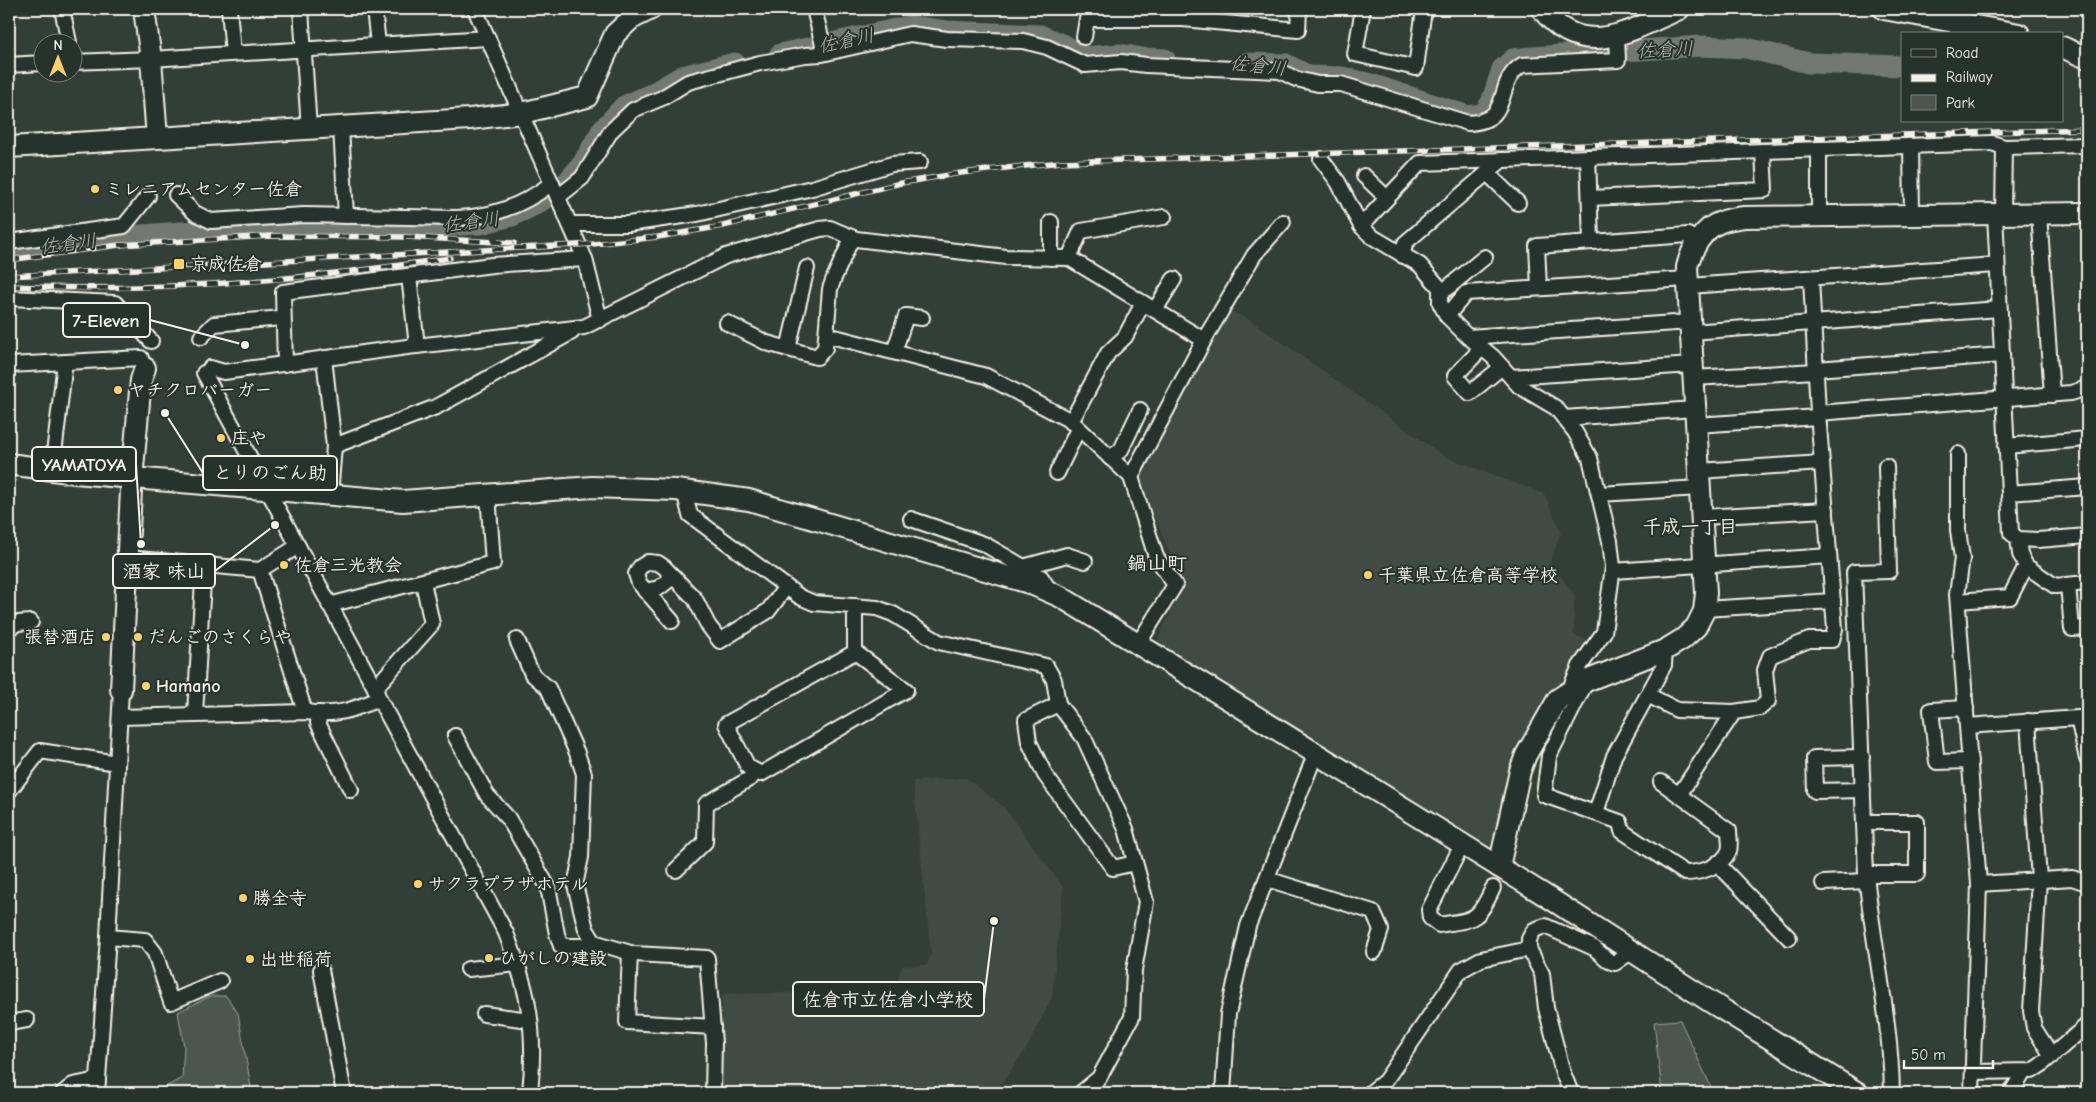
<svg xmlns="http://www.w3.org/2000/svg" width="2096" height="1102" font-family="'Comic Neue','Klee One',sans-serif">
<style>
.built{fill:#404b44}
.green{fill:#4c564f;stroke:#a0a49c}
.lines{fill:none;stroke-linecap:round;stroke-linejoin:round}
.river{stroke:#727972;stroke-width:21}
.street-casing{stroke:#f4f1e8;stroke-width:18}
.secondary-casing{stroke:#f4f1e8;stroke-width:24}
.street{stroke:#26332d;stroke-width:14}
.secondary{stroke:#26332d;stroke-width:20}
.rail-casing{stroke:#f4f1e8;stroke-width:5.5}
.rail{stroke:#26332d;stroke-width:4;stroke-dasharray:11;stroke-linecap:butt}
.poi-dot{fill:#ffd166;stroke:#26332d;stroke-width:2}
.labels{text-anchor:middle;stroke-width:4;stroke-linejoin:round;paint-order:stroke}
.poi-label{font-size:18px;font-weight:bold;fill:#f4f1e8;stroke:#26332d;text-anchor:start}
.water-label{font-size:19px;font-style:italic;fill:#babbb3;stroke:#26332d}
.neighbourhood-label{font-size:19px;font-weight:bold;fill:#f4f1e8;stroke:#26332d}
.quarter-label{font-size:20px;font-weight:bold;fill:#f4f1e8;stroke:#26332d}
.leader{fill:none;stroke:#f4f1e8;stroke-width:2}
.callout-dot{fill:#f4f1e8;stroke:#26332d;stroke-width:2}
.callout{fill:#26332d;stroke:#f4f1e8;stroke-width:2}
.callout-label{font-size:19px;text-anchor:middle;font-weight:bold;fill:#f4f1e8}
</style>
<rect width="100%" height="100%" fill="#323e38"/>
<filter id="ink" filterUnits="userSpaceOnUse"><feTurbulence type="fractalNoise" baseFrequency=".02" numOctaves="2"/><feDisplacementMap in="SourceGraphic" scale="10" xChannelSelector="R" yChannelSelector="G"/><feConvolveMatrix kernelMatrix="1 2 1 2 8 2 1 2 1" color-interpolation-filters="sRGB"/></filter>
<g filter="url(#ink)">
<!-- built -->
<g class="built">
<path d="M 1227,309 L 1250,320 L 1444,456 L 1544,494 L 1561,532 L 1550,563 L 1574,594 L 1574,635 L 1590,641 L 1516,750 L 1489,852 L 1156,643 L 1183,586 L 1139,478 Z"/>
<path d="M 966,778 L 1004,807 L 1063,887 L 1052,998 L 1026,1049 L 995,1093 L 811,1093 L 721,1087 L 722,994 L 895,991 L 902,966 L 927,965 L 931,954 L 913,781 Z"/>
</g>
<!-- green -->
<g class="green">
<path d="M 211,996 L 226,996 L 238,1013 L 252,1093 L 154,1093 L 182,1078 L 184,1047 L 178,1012 Z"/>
<path d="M 1680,1020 L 1713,1091 L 1717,1093 L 1662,1093 L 1654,1022 Z"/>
</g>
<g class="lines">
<!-- river -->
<g class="river">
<path d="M 780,54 L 910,26 L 946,31 L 1040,35 L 1066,46 L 1084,57 L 1120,54 L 1142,58 L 1165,59"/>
<path d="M 1245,63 L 1286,64 L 1309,76 L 1342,77 L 1371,84 L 1468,116 L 1483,114 L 1491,103 L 1502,69 L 1513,59 L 1532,57 L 1702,46 L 1746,48 L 1809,63 L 1902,66"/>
<path d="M 9,251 L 129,236 L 297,223 L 441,226 L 480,224 L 512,216 L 537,204 L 564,185 L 583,163 L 602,130 L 624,106 L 651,94 L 682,76 L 735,63"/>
</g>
<!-- street casing -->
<g class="street-casing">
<g id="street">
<path d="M 62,9 L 69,42"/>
<path d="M 229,9 L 233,53"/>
<path d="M 301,9 L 309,129"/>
<path d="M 374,9 L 378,44"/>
<path d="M 475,9 L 585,259 L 600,320"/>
<path d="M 814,9 L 825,53"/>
<path d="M 1363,9 L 1355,54 L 1416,68 L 1424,9"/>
<path d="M 1183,19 L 1298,30 L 1299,9"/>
<path d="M 1084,37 L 1087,19 L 1183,19 L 1183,9"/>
<path d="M 72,62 L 151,59 L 488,38"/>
<path d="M 9,65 L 42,63"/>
<path d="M 341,127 L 346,216"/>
<path d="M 1911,146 L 1912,215"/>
<path d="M 1588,157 L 1591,240"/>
<path d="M 1321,159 L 1338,182 L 1361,226 L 1371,236 L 1420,265 L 1440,288 L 1440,303 L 1447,316 L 1465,334 L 1493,357 L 1519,386 L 1556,408 L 1575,432 L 1590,458 L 1610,541 L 1613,567 L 1604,632 L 1580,666 L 1572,684 L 1576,687"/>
<path d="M 1487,173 L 1518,203"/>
<path d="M 1364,176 L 1387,198"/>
<path d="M 176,195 L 195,213 L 211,221 L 304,215 L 457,218 C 493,217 524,205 552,183"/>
<path d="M 558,197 L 582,178 L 611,131 L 633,110 L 662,98 L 688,82 L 760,63 L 805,55 L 822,54 L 910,34 L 947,39 L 1023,41 L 1047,47 L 1085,65 L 1121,62 L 1146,65 L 1280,71 L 1296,79 L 1318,84 L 1341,84 L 1468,123 C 1515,121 1493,82 1522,65 L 1618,60 L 1617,36"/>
<path d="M 1590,198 L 1765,190 L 1763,151"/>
<path d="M 1995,214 L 2011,533 L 2018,539 L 2038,540 L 2087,536"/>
<path d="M 2003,214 L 2004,147 L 2087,145"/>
<path d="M 2039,214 L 2052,395"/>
<path d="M 1819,216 L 1819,149"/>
<path d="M 1051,222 L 1051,258"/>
<path d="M 570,224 L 628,224 L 697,214 L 812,188 L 892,164 L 920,162"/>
<path d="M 1361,226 L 1420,163 L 1992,143 L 2004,147"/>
<path d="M 9,242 L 124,226 L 148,196"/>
<path d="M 1403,256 L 1405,243 L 1502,160"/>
<path d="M 1069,258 L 1081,231 L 1164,217"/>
<path d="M 409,276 L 417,346"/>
<path d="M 1688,286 L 1996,265"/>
<path d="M 1539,288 L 1537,246 L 1688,235 L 1697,240"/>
<path d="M 1440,294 L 1485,257"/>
<path d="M 9,298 L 115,303 L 151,341"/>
<path d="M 1155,310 L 1174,279"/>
<path d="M 1447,316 L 1466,293 L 1687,279"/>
<path d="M 727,323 L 767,343 L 817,357 L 825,348 L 830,289 L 834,278 L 852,238"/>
<path d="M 1691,332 L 1999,309"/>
<path d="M 827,335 L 986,376 L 1071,421 L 1131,477 L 1156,557 L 1175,585 L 1138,644"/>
<path d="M 201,337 L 214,324 L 282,318"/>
<path d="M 1468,337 L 1690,322"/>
<path d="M 1482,348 L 1455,376 L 1470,393 L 1502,367"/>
<path d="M 788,349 L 807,268"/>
<path d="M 894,352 L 906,316 L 922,318"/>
<path d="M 324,358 L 334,446 L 330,495"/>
<path d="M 285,364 L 283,292 L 492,265 L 585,259"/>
<path d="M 9,365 L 141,358"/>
<path d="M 210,368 L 224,372 L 407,347 L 584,327 L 726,256 L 820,229 L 830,228 L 856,239 L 1006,257 L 1069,258 L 1204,340"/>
<path d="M 1816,369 L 2002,355"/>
<path d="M 204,373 L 375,688 L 379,699 L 506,933 C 514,955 523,977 527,1000 C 533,1029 533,1064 530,1093"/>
<path d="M 1511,377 L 1692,365"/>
<path d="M 1693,378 L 1816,371"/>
<path d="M 1818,413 L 2071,393 L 2087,388"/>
<path d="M 1564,418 L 1695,409"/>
<path d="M 1071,422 L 1108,353 L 1125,337 L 1143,303"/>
<path d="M 1696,425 L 1818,417"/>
<path d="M 334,446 L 436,407 L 572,332"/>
<path d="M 2006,446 L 2087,439"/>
<path d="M 1958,454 L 1958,530 L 1962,558 L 1957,595 L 1979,884 L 1972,1093"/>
<path d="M 1110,458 L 1121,450 L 1140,410"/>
<path d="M 1886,466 L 1889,571 L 1854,572 L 1866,874 C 1873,947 1891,1019 1892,1093"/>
<path d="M 52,470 L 65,362"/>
<path d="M 1699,471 L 1822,463"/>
<path d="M 1057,473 L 1078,429"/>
<path d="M 1131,477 L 1204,340 L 1254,255 L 1283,222"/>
<path d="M 684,491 L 690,515 L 800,597 L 814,603 L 877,608 L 893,614 L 939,642 L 1046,666 L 1054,680 L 1058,704 L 1026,720 L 1029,742 L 1045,775 L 1113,868 L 1135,863"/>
<path d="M 2009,493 L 2087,487"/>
<path d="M 1599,494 L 1700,488"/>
<path d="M 1702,517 L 1826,510"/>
<path d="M 911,519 L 984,544 L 1041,577 L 1050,591"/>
<path d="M 2018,539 L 2020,554 L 2026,566 L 2055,586 L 2087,583"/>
<path d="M 127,558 L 260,570 L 305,712"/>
<path d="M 1023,567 L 1067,555 L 1085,561"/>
<path d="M 260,570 L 298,546"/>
<path d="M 1613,571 L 1829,556"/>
<path d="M 2068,585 L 2072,629 L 2087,628"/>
<path d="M 645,591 L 659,588 L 673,577"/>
<path d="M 1958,601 L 2010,597 L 2026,566"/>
<path d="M 329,605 L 493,563 L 488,494"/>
<path d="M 1704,609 L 1833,601"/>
<path d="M 672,621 L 639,583 L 636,574 L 640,567 L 648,562 L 658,563 L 664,567 L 695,599 L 708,625 L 720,641 L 768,611 L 786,587"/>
<path d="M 9,628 L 18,623 L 31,622"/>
<path d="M 517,640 L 532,674 L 548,688 L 577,753 L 584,774 L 581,857 L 575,885 L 586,929 L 594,942 L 634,954 L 707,958 L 714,1043 L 713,1093"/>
<path d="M 855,652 L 726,724 L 748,767 L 761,774 L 906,690 L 855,652 L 855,606"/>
<path d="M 1586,682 L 1549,756 L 1544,795 L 1620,822 L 1622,831 L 1685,873 C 1700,873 1722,867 1729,851 C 1731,845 1729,837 1729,831 L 1661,782"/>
<path d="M 375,688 L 432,624 L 423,582"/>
<path d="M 1648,695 L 1677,710 L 1734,712 L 1760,708 L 1768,701 L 1765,670 L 1770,656 L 1809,640 L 1832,640 L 1835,629 L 1818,413 L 1811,278"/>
<path d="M 1058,704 L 1084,738 L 1126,829 L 1146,902 L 1134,970 L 1132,1017 L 1099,1078 L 1081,1093"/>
<path d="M 1966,708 L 1931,710 L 1937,762 L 1970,761"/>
<path d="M 320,713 L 318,723 L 351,790"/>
<path d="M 195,714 L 204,565"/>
<path d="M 120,717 L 305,712 C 338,716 349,711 379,699"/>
<path d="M 2028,721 L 2039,879 L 2031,1011 L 2034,1028 L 2052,1056"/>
<path d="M 1967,726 L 2078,718 L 2087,759"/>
<path d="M 455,736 L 487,795 L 508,818 L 548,887 L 557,934 L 561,946 L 586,946 L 594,942"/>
<path d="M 1862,757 L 1814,758 L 1815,791 L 1863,790"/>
<path d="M 9,791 L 40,751 L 117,763"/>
<path d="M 1679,795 L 1734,712"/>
<path d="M 1596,813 L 1614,756 L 1664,665 L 1665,650"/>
<path d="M 1864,822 L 1917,822 L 1917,874 L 1866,874"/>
<path d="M 1462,845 L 1429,910 L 1430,918 L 1439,925 C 1474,919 1477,923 1493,888"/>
<path d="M 1717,863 L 1789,938"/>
<path d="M 676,870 L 705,842 L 706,804 L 751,778 L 756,772"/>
<path d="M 1267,879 L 1373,912 L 1381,930 L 1374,952"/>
<path d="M 1823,883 L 1867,881"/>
<path d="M 1979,884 L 2072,878 L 2087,883"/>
<path d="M 108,937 L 145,940 L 155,953 L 171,1002 L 220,981"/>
<path d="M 630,953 L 627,1022 L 713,1027"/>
<path d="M 468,969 L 518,964"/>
<path d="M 321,970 L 344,1093"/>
<path d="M 484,1014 L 529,1020"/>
<path d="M 9,1023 L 27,1020"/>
<path d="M 1973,1072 L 2032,1071 L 2041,1065 L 2087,1025"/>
<path d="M 63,1093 L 73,1085 L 98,1080"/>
<path d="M 97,1093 L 108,937 L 121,690"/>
<path d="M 1223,1093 L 1228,1014 L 1248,926 L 1315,755"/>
<path d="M 1370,1093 L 1385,1081 L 1461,970 L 1481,959 L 1529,949"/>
<path d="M 1571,1093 L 1563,1073 L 1546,1008 L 1542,974 L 1529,949 L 1529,939 L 1534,930 L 1545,926 L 1594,948 L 1609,961 L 1615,963 L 1632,951"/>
<path d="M 2011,1093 L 2024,1072"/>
</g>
</g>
<!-- secondary casing -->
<g class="secondary-casing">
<g id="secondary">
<path d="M 144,9 L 151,59 L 157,138"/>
<path d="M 1542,9 C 1582,62 1632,30 1679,9"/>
<path d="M 1884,9 L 2019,34"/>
<path d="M 2062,47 L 2087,58"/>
<path d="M 9,147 L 470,119 L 522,113 L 587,97 L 615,34 L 631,19 L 651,9"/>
<path d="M 9,464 L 75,473 L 403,501 L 592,487 L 676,490 L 749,500 L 1029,583 L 1061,597 L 1231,701 L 1551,899 L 1709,1001 L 1858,1093"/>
<path d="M 121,690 L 131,490 L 141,380 L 145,368"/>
<path d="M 1499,867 L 1520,771 L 1526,755 L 1558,699 L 1586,681 L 1665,650 L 1683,639 L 1696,627 L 1704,611 L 1706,593 L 1687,267 C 1691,250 1703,228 1721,222 C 1728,219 1736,218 1744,217 L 2087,213"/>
</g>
</g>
<!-- street -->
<use href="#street" class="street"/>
<!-- secondary -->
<use href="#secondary" class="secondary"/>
<!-- rail casing -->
<g class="rail-casing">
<g id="rail">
<path d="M 9,260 L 119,245 L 271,236 L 406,237 L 514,243"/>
<path d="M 9,276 L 593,244 L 658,237 L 723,226 L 901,183 L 961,173 L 1061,162 L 2087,129"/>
<path d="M 9,286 C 156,293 304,280 450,258"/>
</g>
</g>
<!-- rail -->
<use href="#rail" class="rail"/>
</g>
</g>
<!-- markers -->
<g class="poi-dot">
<circle cx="95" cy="189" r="5"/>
<rect x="173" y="258" width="12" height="12" rx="2.5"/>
<circle cx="118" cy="390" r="5"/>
<circle cx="221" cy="438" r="5"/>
<circle cx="284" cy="565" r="5"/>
<circle cx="1368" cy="575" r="5"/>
<circle cx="106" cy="637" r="5"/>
<circle cx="138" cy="637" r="5"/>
<circle cx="146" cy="686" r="5"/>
<circle cx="418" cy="884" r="5"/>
<circle cx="243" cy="898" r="5"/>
<circle cx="489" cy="958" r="5"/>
<circle cx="250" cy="959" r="5"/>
</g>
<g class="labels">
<!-- poi labels -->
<g class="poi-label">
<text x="105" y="195">ミレニアムセンター佐倉</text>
<text x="190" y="270">京成佐倉</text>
<text x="128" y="396">ヤチクロバーガー</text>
<text x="231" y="444">庄や</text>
<text x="294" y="571">佐倉三光教会</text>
<text x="1378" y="581">千葉県立佐倉高等学校</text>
<text x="96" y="643" text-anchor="end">張替酒店</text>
<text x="148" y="643">だんごのさくらや</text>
<text x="156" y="692">Hamano</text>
<text x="428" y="890">サクラプラザホテル</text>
<text x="253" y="904">勝全寺</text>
<text x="499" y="964">ひがしの建設</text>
<text x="260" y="965">出世稲荷</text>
</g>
<!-- water labels -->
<g class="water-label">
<text transform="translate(846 40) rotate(-12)" y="7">佐倉川</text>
<text transform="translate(1665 49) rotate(-3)" y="7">佐倉川</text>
<text transform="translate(1258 65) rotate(6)" y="7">佐倉川</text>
<text transform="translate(471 221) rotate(-7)" y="7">佐倉川</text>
<text transform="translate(68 243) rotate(-7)" y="7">佐倉川</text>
</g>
<!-- neighbourhood labels -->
<g class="neighbourhood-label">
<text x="1690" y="533">千成一丁目</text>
</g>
<!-- quarter labels -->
<g class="quarter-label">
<text x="1157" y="570">鍋山町</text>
</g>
</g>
<!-- callouts -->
<path class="leader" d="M245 345L150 320M141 544L136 464M165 413L203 473M275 525L215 571M994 921L984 999"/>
<g class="callout-dot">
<circle cx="245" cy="345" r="5"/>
<circle cx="141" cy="544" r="5"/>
<circle cx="165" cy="413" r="5"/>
<circle cx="275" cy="525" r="5"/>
<circle cx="994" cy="921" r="5"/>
</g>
<g class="callout">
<rect x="63" y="303" width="87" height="34" rx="5"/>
<rect x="32" y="447" width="104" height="34" rx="5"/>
<rect x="203" y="456" width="134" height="34" rx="5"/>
<rect x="113" y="554" width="102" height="34" rx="5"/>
<rect x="793" y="982" width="191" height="34" rx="5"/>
</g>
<g class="callout-label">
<text x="106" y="327">7-Eleven</text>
<text x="84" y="471">YAMATOYA</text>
<text x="270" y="479">とりのごん助</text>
<text x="164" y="578">酒家 味山</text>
<text x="888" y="1006">佐倉市立佐倉小学校</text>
</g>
<!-- margin -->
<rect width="2096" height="1102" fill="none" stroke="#26332d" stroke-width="30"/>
<rect x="15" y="15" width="2066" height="1072" fill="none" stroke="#f4f1e8" stroke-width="2" filter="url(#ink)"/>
<!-- legend -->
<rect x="1901" y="32" width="162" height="90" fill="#26332d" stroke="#787f78"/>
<rect x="1911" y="49" width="25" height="8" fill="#26332d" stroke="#787f78"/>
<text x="1946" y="58" font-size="15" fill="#f4f1e8">Road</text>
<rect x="1911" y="74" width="25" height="8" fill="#f4f1e8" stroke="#787f78"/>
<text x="1946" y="82" font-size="15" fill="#f4f1e8">Railway</text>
<rect x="1911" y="95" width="25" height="15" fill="#4c564f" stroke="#787f78"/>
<text x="1946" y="108" font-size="15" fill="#f4f1e8">Park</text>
<!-- north arrow -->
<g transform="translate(58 58)"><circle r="24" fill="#26332d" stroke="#787f78"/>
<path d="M0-4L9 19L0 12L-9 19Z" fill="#ffd166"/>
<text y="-8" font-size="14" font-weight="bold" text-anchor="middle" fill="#f4f1e8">N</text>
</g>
<!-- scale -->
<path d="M1904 1060v8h89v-8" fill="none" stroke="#f4f1e8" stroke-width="2.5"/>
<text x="1911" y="1060" font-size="15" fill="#f4f1e8" stroke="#26332d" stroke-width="4" paint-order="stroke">50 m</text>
</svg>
